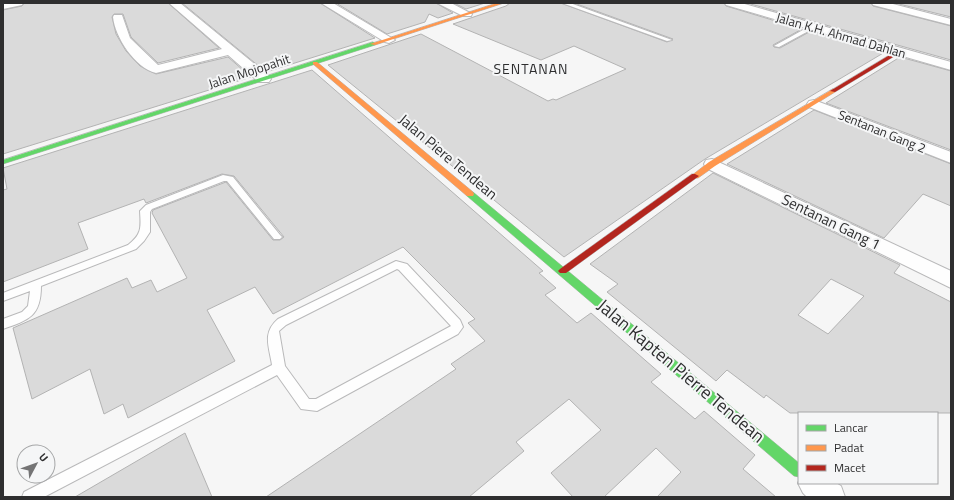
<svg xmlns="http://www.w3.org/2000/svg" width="954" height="500" font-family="'Titillium Web',sans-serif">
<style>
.building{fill:#dadada;stroke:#b3b3b3;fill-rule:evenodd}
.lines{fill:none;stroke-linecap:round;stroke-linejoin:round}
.lane-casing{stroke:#b9b9ba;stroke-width:2}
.street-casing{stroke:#b9b9ba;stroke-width:2}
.fast-casing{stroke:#b9b9ba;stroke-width:1}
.slow-casing{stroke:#b9b9ba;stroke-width:1}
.jam-casing{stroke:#b9b9ba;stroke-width:1}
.lane{fill:#fefefe;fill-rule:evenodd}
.street{fill:#fefefe;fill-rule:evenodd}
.fast{fill:#63d668;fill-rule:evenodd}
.slow{fill:#ff974d;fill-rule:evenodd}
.jam{fill:#b3261e;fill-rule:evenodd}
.labels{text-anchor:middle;stroke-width:4;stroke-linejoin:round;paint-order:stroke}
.far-street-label{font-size:13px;fill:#2e2e2f;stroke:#f5f6f7}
.far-quarter-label{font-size:14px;letter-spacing:1px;fill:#2e2e2f;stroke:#f5f6f7}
.street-label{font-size:15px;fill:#2e2e2f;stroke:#f5f6f7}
.near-street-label{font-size:18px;fill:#2e2e2f;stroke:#f5f6f7}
</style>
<rect width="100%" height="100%" fill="#f6f6f6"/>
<!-- building -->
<g class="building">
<path d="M 24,3 L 168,3 L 219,48 L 158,63 L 131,37 L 123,14 L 114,14 L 112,17 L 116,34 L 126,51 L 140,66 L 156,74 L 228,57 L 251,77 L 3,154 L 3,10 L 22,6 Z"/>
<path d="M 182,3 L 320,3 L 375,38 L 266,72 Z"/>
<path d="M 336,3 L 436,3 L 453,13 L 438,18 L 429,14 L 425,22 L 387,34 Z"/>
<path d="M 454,3 L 485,3 L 466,9 Z"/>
<path d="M 510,3 L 561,3 L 667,42 L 673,39 L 574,3 L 724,3 L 726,6 L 802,29 L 773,45 L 774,47 L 780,48 L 811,31 L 885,52 L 705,159 L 564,257 L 328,65 L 421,34 L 548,101 L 553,99 L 556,100 L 626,69 L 574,46 L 541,60 L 453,24 L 506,6 Z"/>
<path d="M 747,3 L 871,3 L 873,6 L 951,26 L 951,60 Z"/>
<path d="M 895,3 L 951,3 L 951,17 Z"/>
<path d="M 900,57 L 951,71 L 951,150 L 826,103 Z"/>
<path d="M 312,70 L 543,271 L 539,273 L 556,288 L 545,295 L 577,323 L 591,313 L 661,374 L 651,382 L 695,419 L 704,411 L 755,455 L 743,469 L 776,497 L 657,497 L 681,472 L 656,448 L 604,497 L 573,497 L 551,473 L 601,430 L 569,399 L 516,442 L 524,451 L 469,497 L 266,497 L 456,369 L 451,364 L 485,341 L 468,323 L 475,319 L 403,247 L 273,314 L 255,287 L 207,310 L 235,361 L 128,418 L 123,404 L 104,414 L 90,369 L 32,399 L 13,328 L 127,278 L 132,288 L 151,280 L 157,292 L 187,278 L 152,213 L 153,210 L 226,182 L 273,240 L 280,240 L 284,237 L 234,176 L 222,174 L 146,203 L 144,199 L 78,223 L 88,249 L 3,282 L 3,190 L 7,189 L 3,168 Z"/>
<path d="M 814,110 L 951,164 L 951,206 L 923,194 L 884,238 L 727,164 Z"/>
<path d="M 713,173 L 900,265 L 894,273 L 951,302 L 951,413 L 790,413 L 766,395 L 764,398 L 727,370 L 716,381 L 607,292 L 618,284 L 590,264 ZM 831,279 L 864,296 L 828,334 L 798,315 Z"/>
<path d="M 185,433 L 212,497 L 75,497 Z"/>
</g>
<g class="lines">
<!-- lane casing -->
<g class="lane-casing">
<g id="lane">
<path d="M 562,3 L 570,3 L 672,40 L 667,41 Z"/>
<path d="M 812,25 L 815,27 L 814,28 L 779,47 L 774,46 Z"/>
<path d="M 223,175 L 233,177 L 280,235 L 282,237 L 280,239 L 274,239 L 227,181 L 224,181 L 152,209 L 150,212 L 150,232 L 144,241 L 136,249 L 41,286 C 41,316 29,320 3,329 L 3,319 L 22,312 L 28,306 L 30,291 L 3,301 L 3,293 L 128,245 C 142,234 141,228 140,211 L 146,205 Z"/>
<path d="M 396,261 L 407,264 L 460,320 L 463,327 L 458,334 L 317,411 L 301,409 L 277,375 L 44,497 L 22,497 L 24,492 L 272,365 C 269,346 262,333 278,319 ZM 397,269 L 399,270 L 451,326 L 316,399 L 309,399 L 285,366 L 279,331 L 286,325 Z"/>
</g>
</g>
<!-- street casing -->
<g class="street-casing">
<g id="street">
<path d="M 3,3 L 23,3 L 22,5 L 3,9 Z"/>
<path d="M 169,3 L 180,3 L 269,76 L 271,79 L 269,82 L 259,82 L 228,55 L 156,73 C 135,68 115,37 113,17 L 114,15 L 122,15 L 130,38 L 158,65 L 222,49 Z"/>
<path d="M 321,3 L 333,3 L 395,40 L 389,43 L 385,42 Z"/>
<path d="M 437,3 L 451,3 L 472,14 L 471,16 L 463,16 Z"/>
<path d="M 725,3 L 741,3 L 951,62 L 951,70 L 726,5 Z"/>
<path d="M 872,3 L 889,3 L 951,19 L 951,25 L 873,5 Z"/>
<path d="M 814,100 L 951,152 L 951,163 L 809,107 L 807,104 L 809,101 Z"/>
<path d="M 712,159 L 951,271 L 951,288 L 706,168 L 704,164 L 706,160 Z"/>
<path d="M 799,481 L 799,483 L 836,483 L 841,486 L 845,497 L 807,497 L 803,493 L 798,483 Z"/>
</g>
</g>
<!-- fast casing -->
<g class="fast-casing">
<g id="fast">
<path d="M 373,42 L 376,44 L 375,45 L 3,164 L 3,160 Z"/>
<path d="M 467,192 L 473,192 L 799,463 L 799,477 L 794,476 L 467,196 L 466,194 Z"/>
</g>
</g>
<!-- slow casing -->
<g class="slow-casing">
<g id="slow">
<path d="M 497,3 L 504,3 L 375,45 L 370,44 Z"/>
<path d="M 313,62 L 317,62 L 473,192 L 474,194 L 473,196 L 467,196 L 313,64 Z"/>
<path d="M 833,89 L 836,91 L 835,92 L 715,166 L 698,178 L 695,178 L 691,176 L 709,162 Z"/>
</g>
</g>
<!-- jam casing -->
<g class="jam-casing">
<g id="jam">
<path d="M 898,50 L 903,51 L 835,92 L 830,91 Z"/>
<path d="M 692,174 L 695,174 L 699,176 L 566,273 L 560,273 L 558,271 L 560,269 Z"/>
</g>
</g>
<!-- lane -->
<use href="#lane" class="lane"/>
<!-- street -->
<use href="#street" class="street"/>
<!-- fast -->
<use href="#fast" class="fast"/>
<!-- slow -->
<use href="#slow" class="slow"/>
<!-- jam -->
<use href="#jam" class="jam"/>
</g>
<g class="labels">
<!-- far-street labels -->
<g class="far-street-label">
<text transform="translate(841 35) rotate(16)" y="5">Jalan K.H. Ahmad Dahlan</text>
<text transform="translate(249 71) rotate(-18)" y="5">Jalan Mojopahit</text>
<text transform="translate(882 131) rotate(22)" y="5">Sentanan Gang 2</text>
</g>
<!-- far-quarter labels -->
<g class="far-quarter-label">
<text x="531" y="74">SENTANAN</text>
</g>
<!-- street labels -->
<g class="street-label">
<text transform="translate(448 157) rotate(40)" y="5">Jalan Piere Tendean</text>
<text transform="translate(831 222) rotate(26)" y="5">Sentanan Gang 1</text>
</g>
<!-- near-street labels -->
<g class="near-street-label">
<text transform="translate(681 371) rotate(40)" y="6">Jalan Kapten Pierre Tendean</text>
</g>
</g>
<!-- border -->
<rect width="954" height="500" fill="none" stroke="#2e2e2f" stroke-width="8"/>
<!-- legend -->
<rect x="798" y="412" width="140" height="72" fill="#f5f6f7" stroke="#a5a6a7"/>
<rect x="806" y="425" width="20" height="6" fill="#63d668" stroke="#a5a6a7"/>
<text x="834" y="432" font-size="12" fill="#2e2e2f">Lancar</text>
<rect x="806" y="445" width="20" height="6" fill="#ff974d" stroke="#a5a6a7"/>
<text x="834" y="452" font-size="12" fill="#2e2e2f">Padat</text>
<rect x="806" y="465" width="20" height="6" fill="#b3261e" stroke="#a5a6a7"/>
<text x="834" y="472" font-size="12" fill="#2e2e2f">Macet</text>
<!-- north arrow -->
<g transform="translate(36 464) rotate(49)"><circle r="19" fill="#f5f6f7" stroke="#a5a6a7"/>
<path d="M0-3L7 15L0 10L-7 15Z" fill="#747475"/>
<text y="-6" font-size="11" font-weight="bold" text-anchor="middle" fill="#2e2e2f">U</text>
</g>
</svg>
